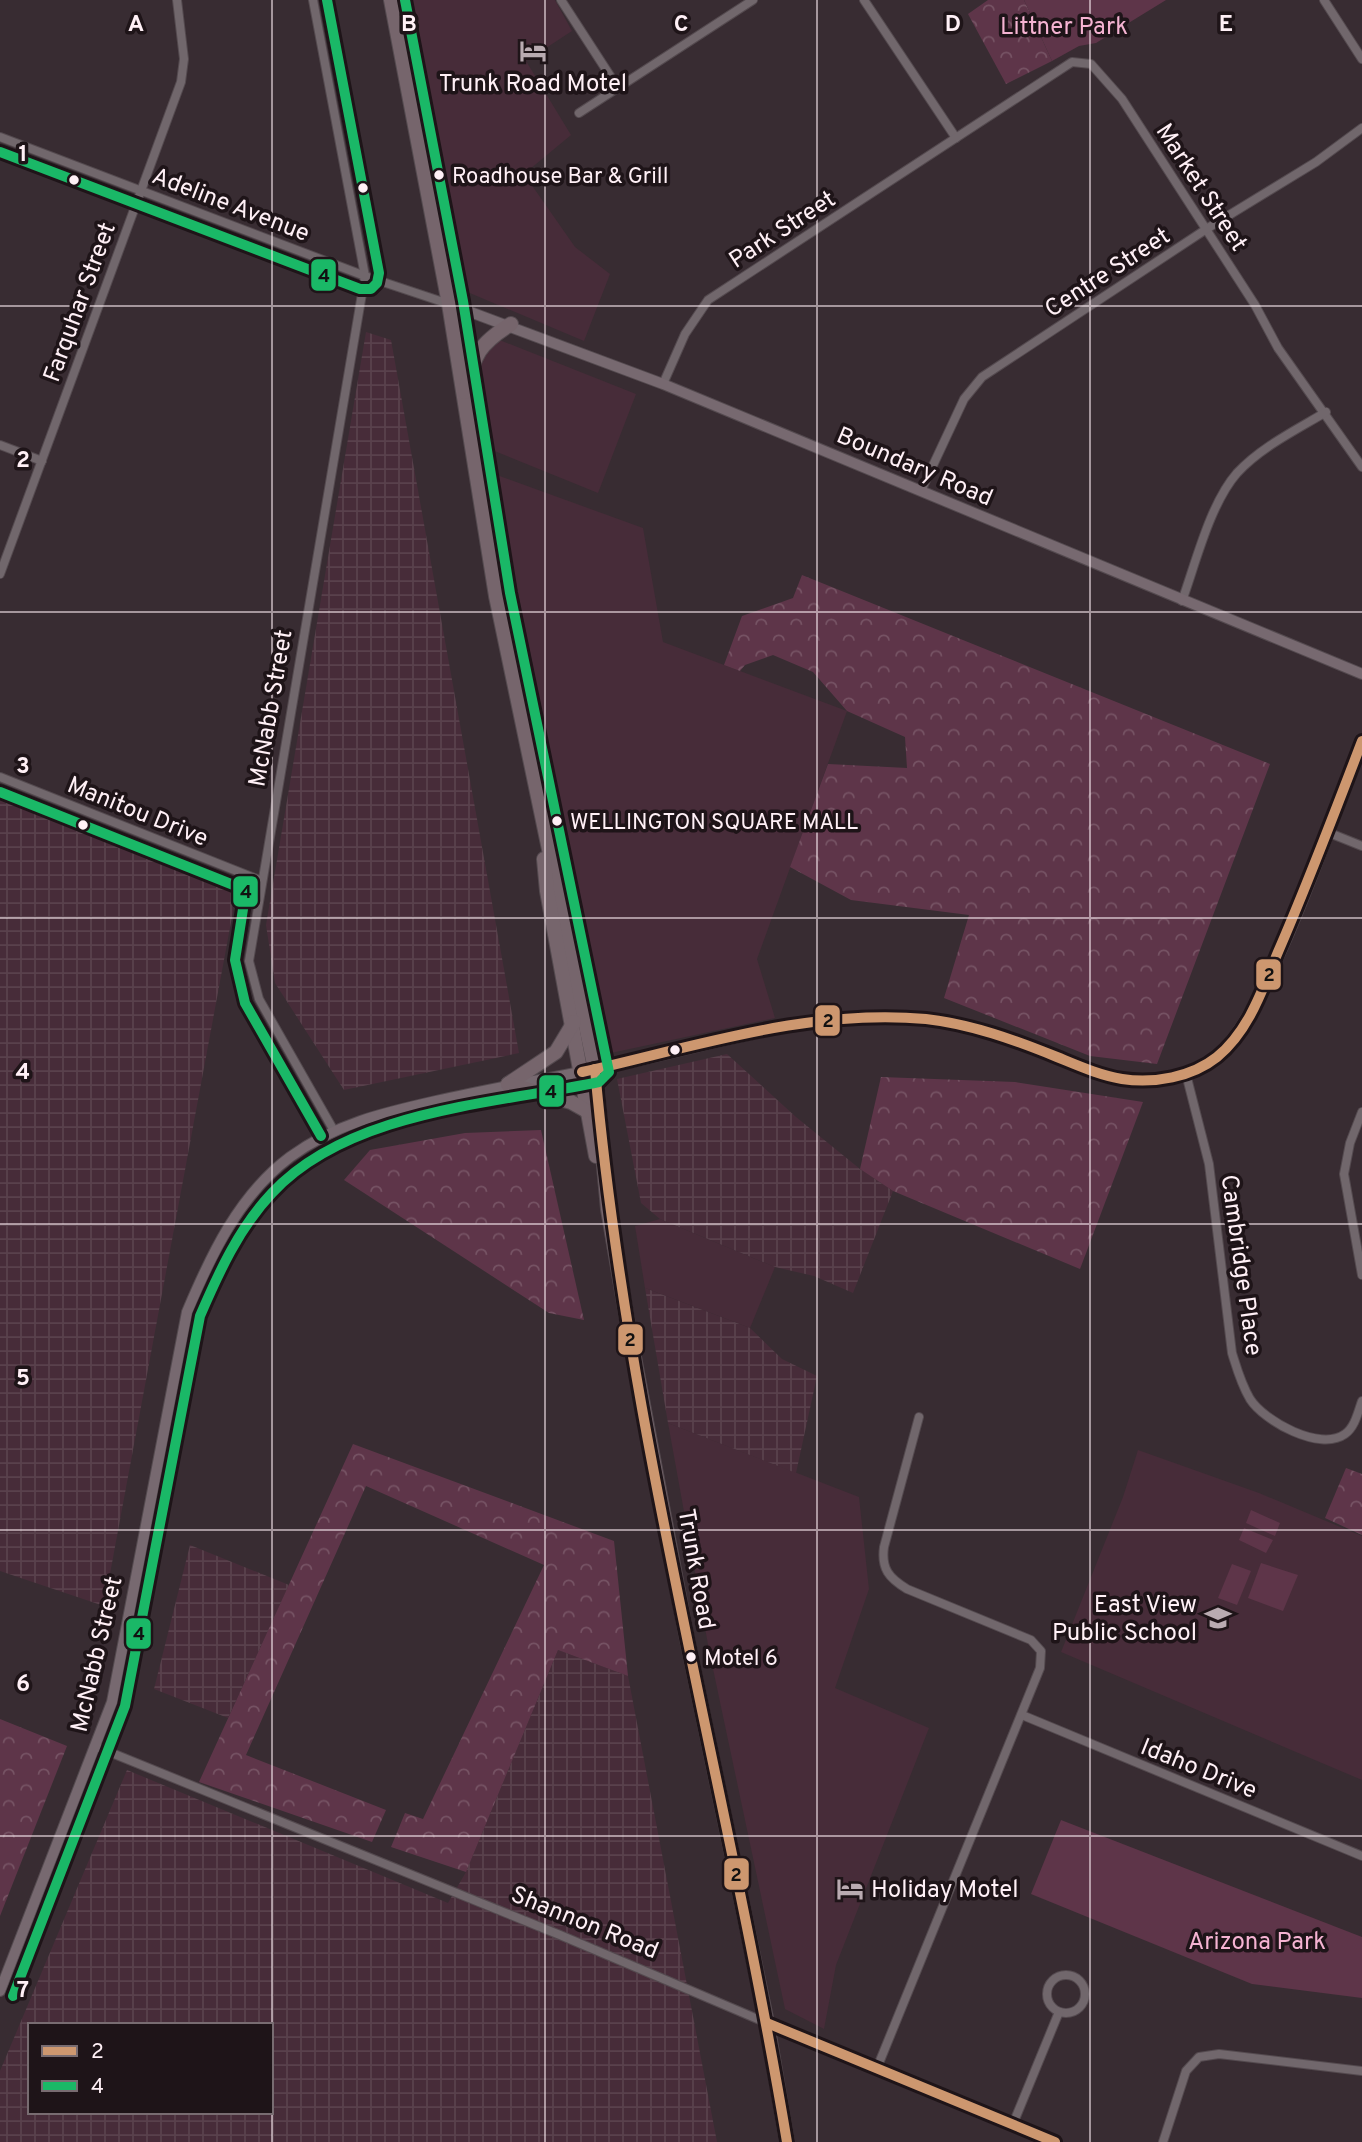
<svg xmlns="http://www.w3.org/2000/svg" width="1362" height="2142" font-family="Overpass,sans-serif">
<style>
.built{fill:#472c39}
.industrial{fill:url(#industrial-grid);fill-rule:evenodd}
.forest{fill:url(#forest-crowns)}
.park{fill:#5e3549}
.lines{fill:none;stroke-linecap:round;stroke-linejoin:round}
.minor-casing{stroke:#544a4f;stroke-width:10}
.tertiary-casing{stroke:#544a4f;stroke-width:11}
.secondary-casing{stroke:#544a4f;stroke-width:12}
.trunk-casing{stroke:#544a4f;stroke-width:16}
.minor{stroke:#71676c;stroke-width:8}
.tertiary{stroke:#71676c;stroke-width:10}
.secondary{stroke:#776970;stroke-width:10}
.trunk{stroke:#76656c;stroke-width:14}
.bus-1-casing{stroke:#1e1418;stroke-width:16}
.bus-2-casing{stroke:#1e1418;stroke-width:16}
.bus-1{stroke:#cd976f;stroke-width:10}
.bus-2{stroke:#1ab867;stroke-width:10}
.grid{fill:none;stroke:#fff0f6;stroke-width:2;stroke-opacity:0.55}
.bus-dot{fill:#fff0f6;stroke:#1e1418;stroke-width:2.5}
.labels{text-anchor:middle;stroke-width:7;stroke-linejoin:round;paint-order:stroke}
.bus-label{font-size:22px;fill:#fff0f6;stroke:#1e1418;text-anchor:start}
.park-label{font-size:24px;fill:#f5b3d2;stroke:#1e1418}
.poi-label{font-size:24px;fill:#fff0f6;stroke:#1e1418}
.street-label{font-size:24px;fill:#fff0f6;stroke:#1e1418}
.grid-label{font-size:23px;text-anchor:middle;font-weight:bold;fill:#fff0f6;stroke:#1e1418;stroke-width:7;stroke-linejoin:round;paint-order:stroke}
.line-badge{stroke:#1e1418;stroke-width:2.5}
.pale-badge-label{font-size:19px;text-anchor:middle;font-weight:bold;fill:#111}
</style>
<defs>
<pattern id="industrial-grid" width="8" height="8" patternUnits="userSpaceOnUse" patternTransform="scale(1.75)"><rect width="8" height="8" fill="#472c39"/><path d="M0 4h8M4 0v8" fill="none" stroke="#59414c"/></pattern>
<pattern id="forest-crowns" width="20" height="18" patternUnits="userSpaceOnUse" patternTransform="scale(1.75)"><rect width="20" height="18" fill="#5e3549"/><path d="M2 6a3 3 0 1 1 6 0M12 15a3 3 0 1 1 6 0" fill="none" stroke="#765364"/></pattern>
</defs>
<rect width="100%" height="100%" fill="#382c32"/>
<!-- built -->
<g class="built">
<path d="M 413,0 L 555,0 L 572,31 L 526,61 L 571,135 L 524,174 L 575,247 L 610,274 L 584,341 L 465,291 L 450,221 Z"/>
<path d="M 497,339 L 636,394 L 598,493 L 492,450 L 478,362 Z"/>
<path d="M 494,474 L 643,528 L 663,642 L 847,711 L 757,959 L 775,1018 L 611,1053 Z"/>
<path d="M 660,1219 L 775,1267 L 750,1328 L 645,1288 L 635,1226 Z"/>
<path d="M 668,1423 L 859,1497 L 869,1589 L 835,1688 L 929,1728 L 836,1965 L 824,2029 L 785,2009 L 709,1650 Z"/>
<path d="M 1138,1450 L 1259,1493 L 1362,1536 L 1362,1780 L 1061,1652 L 1123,1497 Z"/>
</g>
<!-- industrial -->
<g class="industrial">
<path d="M 366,332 L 391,340 L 519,1053 L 344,1090 L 275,983 L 266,925 Z"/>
<path d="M 0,796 L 237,890 L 104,1606 L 0,1571 Z"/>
<path d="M 727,1054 L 796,1117 L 860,1169 L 893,1191 L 853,1293 L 814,1276 L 775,1267 L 660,1219 L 641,1203 L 617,1079 Z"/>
<path d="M 645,1288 L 750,1328 L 782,1359 L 817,1376 L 796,1473 L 668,1423 Z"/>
<path d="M 190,1545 L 289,1585 L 228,1718 L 154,1689 Z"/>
<path d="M 558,1650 L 628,1676 L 717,2142 L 0,2142 L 0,2071 L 127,1770 L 448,1903 L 466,1872 ZM 30,2025 L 271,2025 L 271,2112 L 30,2112 Z"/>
</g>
<!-- forest -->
<g class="forest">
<path d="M 988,0 L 1024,0 L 1052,61 L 1006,84 L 968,14 Z"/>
<path d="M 802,575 L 1270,764 L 1157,1064 L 1090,1056 L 944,998 L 969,915 L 851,900 L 790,867 L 828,764 L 907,768 L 905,737 L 847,711 L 813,672 L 773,655 L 745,665 L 740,671 L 724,665 L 742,616 L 793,598 Z"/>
<path d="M 881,1077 L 1015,1082 L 1143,1102 L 1080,1269 L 893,1191 L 860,1169 Z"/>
<path d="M 541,1130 L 584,1320 L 549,1313 L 344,1180 L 370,1150 L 465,1133 Z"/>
<path d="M 353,1444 L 614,1541 L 628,1676 L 558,1650 L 466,1872 L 391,1847 L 405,1813 L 423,1819 L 544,1565 L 366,1486 L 246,1755 L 386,1810 L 372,1842 L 199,1782 Z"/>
<path d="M 1346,1468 L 1362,1474 L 1362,1535 L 1325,1518 Z"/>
<path d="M 0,1719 L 67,1746 L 0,1916 Z"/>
</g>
<!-- park -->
<g class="park">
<path d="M 1024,0 L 1166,0 L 1096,43 L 1079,46 L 1052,61 Z"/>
<path d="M 1251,1510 L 1280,1523 L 1275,1536 L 1246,1523 Z"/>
<path d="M 1244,1528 L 1273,1540 L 1266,1553 L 1239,1540 Z"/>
<path d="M 1261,1563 L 1298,1575 L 1283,1611 L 1248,1598 Z"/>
<path d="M 1232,1564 L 1251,1571 L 1237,1605 L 1218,1598 Z"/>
<path d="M 1061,1820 L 1362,1937 L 1362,1998 L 1252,1984 L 1031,1894 Z"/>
</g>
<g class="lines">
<!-- minor casing -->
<g class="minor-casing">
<g id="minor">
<path d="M 313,0 L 365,276 L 249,961 L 259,999 L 333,1129"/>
<path d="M 561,0 L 618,88"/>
<path d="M 864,0 L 956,138"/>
<path d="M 1324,0 L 1362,59"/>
<path d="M 579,113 L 753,0"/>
<path d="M 0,137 L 365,276 L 449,304"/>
<path d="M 663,384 L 685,334 L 708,300 L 1072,62 L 1091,64 L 1122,99 L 1255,305 L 1278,348 L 1362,467"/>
<path d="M 0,445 L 42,461"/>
<path d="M 921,491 L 964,399 L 982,377 L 1208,228 L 1316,162 L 1362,128"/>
<path d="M 0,574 L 181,82 L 184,59 L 177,0"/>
<path d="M 1182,601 C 1196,562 1210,504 1237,473 C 1261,447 1296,430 1326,412"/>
<path d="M 0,777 L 262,881"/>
<path d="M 1327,832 L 1362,846"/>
<path d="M 1186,1074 L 1209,1164 L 1232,1353 C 1237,1369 1241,1384 1250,1399 C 1264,1421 1320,1452 1345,1434 C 1355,1427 1358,1412 1362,1401"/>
<path d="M 1362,1112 L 1350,1143 L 1344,1174 L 1362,1275"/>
<path d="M 1022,1715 L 1362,1856"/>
<path d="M 97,1747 L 560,1935 L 767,2023"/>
<circle cx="1066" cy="1994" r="19"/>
<path d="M 877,2068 L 1040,1668 L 1041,1651 L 1031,1640 L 907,1589 C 889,1578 881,1569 884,1547 L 919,1417"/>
<path d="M 1013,2124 L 1059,2012"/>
<path d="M 1163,2142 L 1186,2071 L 1199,2057 L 1219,2054 L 1362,2071"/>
</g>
</g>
<!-- tertiary casing -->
<g class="tertiary-casing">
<path id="tertiary" d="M 767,2023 L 1055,2142"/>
</g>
<!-- secondary casing -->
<g class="secondary-casing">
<g id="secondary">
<path d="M 449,304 L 663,384 L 1362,674"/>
<path d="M 0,1991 L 112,1702 L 187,1312 C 211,1255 239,1195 290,1157 C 335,1124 383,1113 436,1101 C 493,1088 550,1078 607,1067 C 711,1047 818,1007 926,1019 C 950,1021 976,1026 999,1035 C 1060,1057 1144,1106 1207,1064 C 1267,1025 1334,814 1362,741"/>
</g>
</g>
<!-- trunk casing -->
<g class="trunk-casing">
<g id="trunk">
<path d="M 391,0 L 449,304 L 496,596 L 595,1069 L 608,1209 L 626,1314 L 686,1634 L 767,2023 L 787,2142"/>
<path d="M 465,392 C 475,355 477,345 511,324"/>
<path d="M 544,859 L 547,891 L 596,1156"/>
<path d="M 508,1084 L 556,1052 L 574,1022"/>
<path d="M 508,1084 L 571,1102 L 587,1111"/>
</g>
</g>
<!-- minor -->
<use href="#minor" class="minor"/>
<!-- tertiary -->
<use href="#tertiary" class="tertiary"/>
<!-- secondary -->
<use href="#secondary" class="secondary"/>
<!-- trunk -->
<use href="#trunk" class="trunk"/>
<!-- bus-1 casing -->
<g class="bus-1-casing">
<g id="bus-1">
<path d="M 595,1069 C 627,1431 727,1784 787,2142"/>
<path d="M 582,1072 C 694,1047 810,1008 926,1019 C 971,1024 1015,1040 1057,1057 C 1079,1066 1099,1075 1122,1079 C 1154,1084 1192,1077 1217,1057 C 1249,1031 1263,988 1278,952 C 1308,883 1335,812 1362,741"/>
<path d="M 767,2023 L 1055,2142"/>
</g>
</g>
<!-- bus-2 casing -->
<g class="bus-2-casing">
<g id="bus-2">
<path d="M 0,152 L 360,289 L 371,289 L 377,283 L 379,273 L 327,0"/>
<path d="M 0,792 L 246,890 L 235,960 L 245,1003 L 321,1136"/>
<path d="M 13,1996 L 125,1706 L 200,1316 C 219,1272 239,1228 272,1193 C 349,1110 495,1104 599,1082 L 609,1072 L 510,593 L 463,301 L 405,0"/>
</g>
</g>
<!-- bus-1 -->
<use href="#bus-1" class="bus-1"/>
<!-- bus-2 -->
<use href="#bus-2" class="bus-2"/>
</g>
<!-- grid -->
<path class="grid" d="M 272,0 L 272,2142M 545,0 L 545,2142M 817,0 L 817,2142M 1090,0 L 1090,2142M 0,306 L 1362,306M 0,612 L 1362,612M 0,918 L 1362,918M 0,1224 L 1362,1224M 0,1530 L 1362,1530M 0,1836 L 1362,1836"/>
<!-- icons -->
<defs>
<g id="hotel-bare" transform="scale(2.1)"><path d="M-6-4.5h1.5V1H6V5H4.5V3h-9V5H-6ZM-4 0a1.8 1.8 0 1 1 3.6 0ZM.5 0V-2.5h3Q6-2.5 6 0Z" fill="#b9abb1" stroke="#1e1418" stroke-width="2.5" paint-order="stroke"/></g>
<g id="school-bare" transform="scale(2.1)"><path d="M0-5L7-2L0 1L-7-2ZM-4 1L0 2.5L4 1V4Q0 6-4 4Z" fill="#b9abb1" stroke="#1e1418" stroke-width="2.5" paint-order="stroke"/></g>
</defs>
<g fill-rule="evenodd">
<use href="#hotel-bare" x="533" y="51"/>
<use href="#school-bare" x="1218" y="1618"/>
<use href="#hotel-bare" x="850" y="1889"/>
</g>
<!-- markers -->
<g class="bus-dot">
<circle cx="439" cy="175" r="6"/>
<circle cx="74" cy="180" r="6"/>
<circle cx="363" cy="188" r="6"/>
<circle cx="557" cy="821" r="6"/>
<circle cx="83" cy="825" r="6"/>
<circle cx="675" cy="1050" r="6"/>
<circle cx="691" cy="1657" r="6"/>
</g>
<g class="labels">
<!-- bus labels -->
<g class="bus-label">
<text x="452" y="183">Roadhouse Bar &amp; Grill</text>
<text x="570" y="829">WELLINGTON SQUARE MALL</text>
<text x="704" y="1665">Motel 6</text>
</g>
<!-- park labels -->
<g class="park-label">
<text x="1064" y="34">Littner Park</text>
<text x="1257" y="1949">Arizona Park</text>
</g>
<!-- poi labels -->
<g class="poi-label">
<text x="533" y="91">Trunk Road Motel</text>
<text x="1197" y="1612" text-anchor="end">East View<tspan x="1197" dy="28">Public School</tspan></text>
<text x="871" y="1897" text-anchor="start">Holiday Motel</text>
</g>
<!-- street labels -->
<g class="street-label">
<text transform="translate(1202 187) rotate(57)" y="8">Market Street</text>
<text transform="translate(231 204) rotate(21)" y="8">Adeline Avenue</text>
<text transform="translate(782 229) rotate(-33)" y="8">Park Street</text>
<text transform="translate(1107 272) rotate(-33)" y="8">Centre Street</text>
<text transform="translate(79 302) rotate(-70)" y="8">Farquhar Street</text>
<text transform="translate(915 466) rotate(23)" y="8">Boundary Road</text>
<text transform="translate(270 708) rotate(-80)" y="8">McNabb Street</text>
<text transform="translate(138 811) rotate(22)" y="8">Manitou Drive</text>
<text transform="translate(1242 1265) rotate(82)" y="8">Cambridge Place</text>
<text transform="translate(697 1569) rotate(80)" y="8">Trunk Road</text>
<text transform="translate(96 1654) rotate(-77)" y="8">McNabb Street</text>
<text transform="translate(1199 1768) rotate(22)" y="8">Idaho Drive</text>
<text transform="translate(585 1922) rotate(22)" y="8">Shannon Road</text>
</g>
</g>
<g class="grid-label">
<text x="136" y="31">A</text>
<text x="409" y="31">B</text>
<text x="681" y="31">C</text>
<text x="953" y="31">D</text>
<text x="1226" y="31">E</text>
<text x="23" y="161">1</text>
<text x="23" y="467">2</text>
<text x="23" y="773">3</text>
<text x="23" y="1079">4</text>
<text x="23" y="1385">5</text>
<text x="23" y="1691">6</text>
<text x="23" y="1997">7</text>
</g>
<g class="line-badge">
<rect x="310" y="258" width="27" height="34" rx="7" fill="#1ab867"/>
<rect x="232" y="875" width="27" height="33" rx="7" fill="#1ab867"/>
<rect x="1255" y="958" width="27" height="33" rx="7" fill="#cd976f"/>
<rect x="814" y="1004" width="27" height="33" rx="7" fill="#cd976f"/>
<rect x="538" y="1074" width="27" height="34" rx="7" fill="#1ab867"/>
<rect x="617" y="1323" width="27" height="33" rx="7" fill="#cd976f"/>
<rect x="125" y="1617" width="27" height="33" rx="7" fill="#1ab867"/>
<rect x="723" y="1857" width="27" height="34" rx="7" fill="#cd976f"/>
</g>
<g class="pale-badge-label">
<text x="324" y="282">4</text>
<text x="246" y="898">4</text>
<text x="1269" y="981">2</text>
<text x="828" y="1027">2</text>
<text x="551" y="1098">4</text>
<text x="630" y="1346">2</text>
<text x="139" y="1640">4</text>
<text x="736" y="1881">2</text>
</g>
<!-- legend -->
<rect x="28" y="2023" width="245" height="91" fill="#1e1418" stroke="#786c71" stroke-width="2"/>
<rect x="42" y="2046" width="35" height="10" fill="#cd976f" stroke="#786c71" stroke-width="2"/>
<text x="91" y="2058" font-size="21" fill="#fff0f6">2</text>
<rect x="42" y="2081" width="35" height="10" fill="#1ab867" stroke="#786c71" stroke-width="2"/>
<text x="91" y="2093" font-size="21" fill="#fff0f6">4</text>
</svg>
